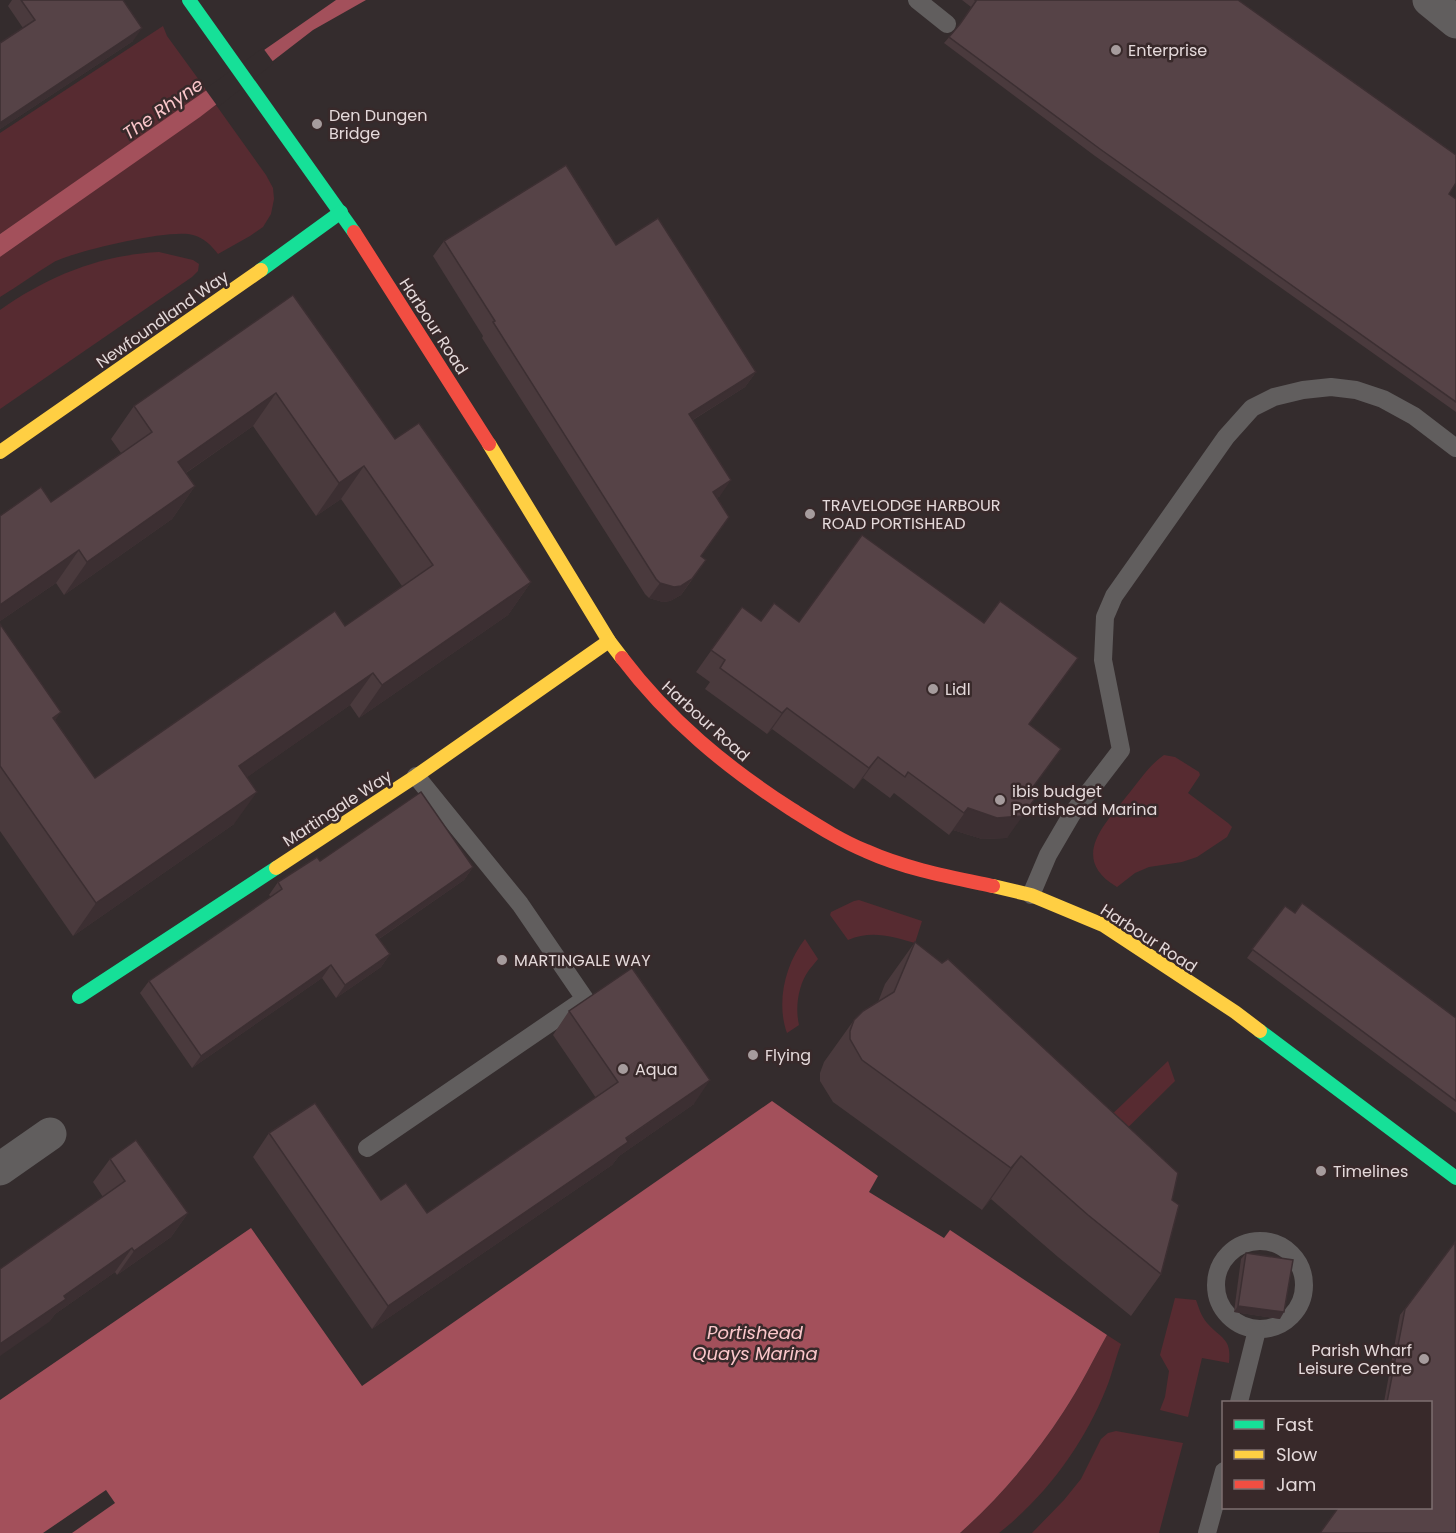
<svg xmlns="http://www.w3.org/2000/svg" width="1456" height="1533" font-family="Poppins,sans-serif">
<style>
.green{fill:#572b31}
.water{fill:#a3505b}
.pier{fill:#342c2d}
.lines{fill:none;stroke-linecap:round;stroke-linejoin:round}
.lane{stroke:#615e5e;stroke-width:18}
.street{stroke:#615e5e;stroke-width:33}
.fast{stroke:#16e098;stroke-width:14}
.slow{stroke:#ffcf43;stroke-width:14}
.jam{stroke:#f24e42;stroke-width:14}
.wall{fill:#4a3a3d}
.shaded-wall{fill:#3c2f32}
.building{fill:#564347;stroke:#3c2f32;stroke-width:1.5}
.poi-dot{fill:#a69c9d;stroke:#38292a;stroke-width:2}
.labels{text-anchor:middle;stroke-width:5;stroke-linejoin:round;paint-order:stroke}
.poi-label{font-size:16px;fill:#e4d9da;stroke:#38292a;text-anchor:start}
.street-label{font-size:16px;fill:#e4d9da;stroke:#38292a}
.water-label{font-size:18px;font-style:italic;fill:#fbc7cb;stroke:#38292a}
</style>
<rect width="100%" height="100%" fill="#342c2d"/>
<!-- green -->
<g class="green">
<path d="M 163,26 L 167,36 L 207,91 L 0,234 L 0,133 Z"/>
<path d="M 216,105 L 266,175 L 273,188 L 274,199 L 271,214 L 263,227 L 250,236 L 218,254 C 211,245 204,238 193,235 C 172,228 75,251 54,262 C 36,273 18,286 0,297 L 0,257 Z"/>
<path d="M 159,252 L 193,260 L 199,264 L 198,271 L 192,277 L 0,409 L 0,310 C 48,276 100,255 159,252 Z"/>
<path d="M 1164,755 L 1175,757 L 1199,772 L 1200,775 L 1188,793 L 1228,823 L 1232,827 L 1227,837 L 1197,857 L 1182,862 L 1149,867 L 1135,873 L 1117,887 C 1070,859 1103,826 1126,797 C 1138,783 1148,766 1164,755 Z"/>
<path d="M 859,900 L 922,921 L 915,943 C 891,936 871,930 848,940 L 830,915 L 831,912 L 854,901 Z"/>
<path d="M 805,939 L 818,959 C 815,963 812,966 809,970 C 798,985 795,1008 799,1025 L 787,1033 C 776,1003 785,964 805,939 Z"/>
<path d="M 1168,1061 L 1175,1081 L 1100,1155 L 1085,1140 Z"/>
<path d="M 1175,1298 L 1196,1300 C 1199,1308 1201,1316 1207,1323 C 1221,1339 1232,1338 1229,1363 L 1202,1358 L 1188,1417 L 1160,1410 L 1165,1397 L 1169,1371 L 1160,1355 Z"/>
<path d="M 1107,1335 L 1121,1344 C 1115,1359 1112,1375 1106,1389 C 1084,1444 1046,1496 999,1533 L 960,1533 C 1000,1497 1035,1456 1064,1411 C 1080,1387 1093,1360 1107,1335 Z"/>
<path d="M 1116,1431 L 1183,1443 L 1159,1533 L 1032,1533 L 1064,1500 L 1081,1479 L 1101,1439 L 1108,1433 Z"/>
</g>
<!-- water -->
<g class="water">
<path d="M 336,0 L 366,0 L 313,30 L 200,117 L 0,257 L 0,234 Z"/>
<path d="M 772,1101 L 878,1176 L 869,1192 L 944,1238 L 950,1230 L 1107,1335 C 1093,1360 1080,1387 1064,1411 C 1035,1456 1000,1497 960,1533 L 0,1533 L 0,1400 L 251,1228 L 362,1386 Z"/>
</g>
<!-- pier -->
<g class="pier">
<path d="M 263,48 L 274,63 L 218,107 L 205,89 Z"/>
<path d="M 106,1490 L 115,1503 L 72,1533 L 43,1533 Z"/>
</g>
<g class="lines">
<!-- lane -->
<g class="lane">
<path d="M 917,0 L 947,24"/>
<path d="M 1031,895 L 1048,855 L 1072,814 L 1121,750 L 1103,660 L 1105,617 L 1114,596 L 1226,437 L 1252,408 L 1274,397 L 1303,390 L 1331,387 L 1356,390 L 1383,399 L 1414,416 L 1456,448"/>
<path d="M 367,1148 L 585,999 L 520,904 L 416,776"/>
<circle cx="1260" cy="1285" r="44"/>
<path d="M 1239,1402 L 1257,1330"/>
<path d="M 1207,1533 L 1224,1471"/>
</g>
<!-- street -->
<g class="street">
<path d="M 1429,0 L 1456,22"/>
<path d="M 0,1169 L 50,1134"/>
</g>
<!-- fast -->
<g class="fast">
<path d="M 189,0 L 354,232"/>
<path d="M 261,270 L 341,212"/>
<path d="M 79,997 L 276,868"/>
<path d="M 1260,1031 L 1456,1178"/>
</g>
<!-- slow -->
<g class="slow">
<path d="M 489,444 L 609,641 L 622,658"/>
<path d="M 0,452 L 261,270"/>
<path d="M 276,868 L 416,776 L 609,641"/>
<path d="M 993,886 L 1031,895 L 1103,925 L 1235,1012 L 1260,1031"/>
</g>
<!-- jam -->
<g class="jam">
<path d="M 354,232 L 489,444"/>
<path d="M 622,658 C 669,720 726,767 791,809 C 815,824 839,840 866,851 C 906,869 950,877 993,886"/>
</g>
</g>
<!-- wall -->
<g class="wall">
<path d="M 12,0 L 123,0 L 133,41 L 0,129 L 0,43 L 23,28 L 8,6 Z"/>
<path d="M 962,0 L 1238,0 L 1449,194 L 1456,199 L 1456,412 L 1095,156 L 944,43 L 960,25 L 971,7 Z"/>
<path d="M 444,241 L 616,245 L 756,372 L 745,387 L 693,420 L 720,496 L 717,498 L 701,556 L 706,560 L 681,595 L 670,601 L 663,602 L 649,598 L 645,594 L 482,338 L 483,336 L 433,256 Z"/>
<path d="M 293,295 L 395,439 L 531,582 L 508,615 L 359,718 L 350,705 L 247,777 L 234,824 L 73,936 L 0,831 L 0,624 L 55,720 L 95,778 L 345,626 L 402,586 L 341,499 L 316,516 L 253,426 L 186,473 L 195,486 L 172,519 L 64,595 L 56,583 L 0,621 L 0,516 L 51,502 L 121,453 L 111,439 L 134,406 Z"/>
<path d="M 742,607 L 761,621 L 799,622 L 1063,679 L 1029,724 L 1030,791 L 1007,838 L 982,839 L 953,830 L 949,835 L 894,793 L 890,798 L 863,778 L 854,789 L 772,729 L 767,734 L 705,689 L 710,682 L 696,672 Z"/>
<path d="M 320,861 L 473,867 L 464,880 L 379,939 L 390,954 L 381,967 L 336,998 L 322,978 L 192,1068 L 140,993 L 149,981 L 271,897 L 269,895 L 278,882 Z"/>
<path d="M 1285,906 L 1295,913 L 1456,1018 L 1456,1113 L 1247,958 Z"/>
<path d="M 915,942 L 1172,1200 L 1161,1274 L 1131,1316 L 1058,1257 L 991,1199 L 982,1210 L 833,1102 L 820,1081 L 820,1073 L 824,1062 L 854,1020 L 878,1002 L 885,984 Z"/>
<path d="M 569,1011 L 694,1104 L 619,1156 L 612,1165 L 372,1329 L 253,1157 L 269,1133 L 381,1200 L 427,1213 L 596,1098 L 553,1035 Z"/>
<path d="M 110,1159 L 188,1213 L 171,1237 L 117,1275 L 115,1272 L 55,1314 L 49,1322 L 103,1197 L 93,1182 Z"/>
<path d="M 1455,1242 L 1456,1532 L 1431,1402 L 1384,1402 L 1400,1315 Z"/>
<path d="M 1246,1253 L 1280,1319 L 1234,1312 L 1241,1259 Z"/>
</g>
<!-- shaded-wall -->
<g class="shaded-wall">
<path d="M 142,28 L 133,41 L 0,129 L 0,123 Z"/>
<path d="M 756,372 L 745,387 L 678,429 L 689,414 Z"/>
<path d="M 276,393 L 253,426 L 155,494 L 178,462 Z"/>
<path d="M 364,466 L 341,499 L 316,516 L 339,483 Z"/>
<path d="M 731,480 L 720,496 L 702,507 L 713,492 Z"/>
<path d="M 195,486 L 172,519 L 64,595 L 87,562 Z"/>
<path d="M 79,550 L 56,583 L 0,621 L 0,605 Z"/>
<path d="M 692,579 L 681,595 L 670,601 L 663,602 L 649,598 L 660,583 Z"/>
<path d="M 531,582 L 508,615 L 359,718 L 382,685 Z"/>
<path d="M 1078,658 L 1063,679 L 1014,745 L 1029,724 Z"/>
<path d="M 373,673 L 350,705 L 216,799 L 239,766 Z"/>
<path d="M 787,708 L 772,729 L 767,734 L 782,713 Z"/>
<path d="M 61,712 L 38,745 L 53,718 Z"/>
<path d="M 878,757 L 863,778 L 854,789 L 869,768 Z"/>
<path d="M 257,792 L 234,824 L 73,936 L 96,903 Z"/>
<path d="M 1037,796 L 1007,838 L 982,839 L 953,830 L 949,835 L 968,808 Z"/>
<path d="M 473,867 L 464,880 L 367,947 L 376,935 Z"/>
<path d="M 390,954 L 381,967 L 336,998 L 345,985 Z"/>
<path d="M 331,965 L 322,978 L 192,1068 L 201,1056 Z"/>
<path d="M 710,1080 L 694,1104 L 619,1156 L 612,1165 L 372,1329 L 388,1306 Z"/>
<path d="M 1021,1156 L 991,1199 L 982,1210 L 1011,1168 Z"/>
<path d="M 188,1213 L 171,1237 L 117,1275 L 134,1251 Z"/>
<path d="M 132,1248 L 115,1272 L 55,1314 L 49,1322 L 0,1356 L 0,1344 L 64,1296 Z"/>
<path d="M 1238,1306 L 1284,1312 L 1280,1319 L 1234,1312 Z"/>
</g>
<!-- building -->
<g class="building">
<path d="M 21,0 L 123,0 L 142,28 L 0,123 L 0,43 L 35,20 Z"/>
<path d="M 975,0 L 1238,0 L 1456,155 L 1456,183 L 1449,194 L 1456,199 L 1456,402 L 1100,149 L 949,37 L 960,24 L 976,1 Z"/>
<path d="M 566,165 L 616,245 L 658,218 L 756,372 L 689,414 L 731,480 L 713,492 L 729,517 L 701,556 L 706,560 L 692,579 L 681,586 L 674,587 L 660,583 L 656,579 L 493,322 L 495,321 L 444,241 Z"/>
<path d="M 293,295 L 395,439 L 419,423 L 531,582 L 382,685 L 373,673 L 239,766 L 257,792 L 96,903 L 0,766 L 0,624 L 61,712 L 53,718 L 95,778 L 335,611 L 345,626 L 433,565 L 364,466 L 339,483 L 276,393 L 178,462 L 195,486 L 87,562 L 79,550 L 0,605 L 0,516 L 41,487 L 51,502 L 152,432 L 134,406 Z"/>
<path d="M 862,535 L 984,623 L 1000,601 L 1078,658 L 1029,724 L 1061,749 L 1030,791 L 1037,796 L 1022,816 L 997,818 L 968,808 L 964,813 L 908,772 L 905,777 L 878,757 L 869,768 L 787,708 L 782,713 L 720,668 L 725,660 L 711,650 L 742,607 L 761,621 L 774,603 L 799,622 Z"/>
<path d="M 421,792 L 473,867 L 376,935 L 390,954 L 345,985 L 331,965 L 201,1056 L 149,981 L 282,889 L 278,882 L 317,857 L 320,861 Z"/>
<path d="M 1302,903 L 1456,1018 L 1456,1101 L 1252,949 L 1285,906 L 1295,913 Z"/>
<path d="M 915,942 L 942,963 L 948,959 L 1178,1173 L 1172,1200 L 1179,1205 L 1161,1274 L 1088,1215 L 1021,1156 L 1011,1168 L 862,1060 L 850,1039 L 850,1031 L 854,1020 L 863,1011 L 894,992 Z"/>
<path d="M 632,968 L 710,1080 L 626,1138 L 628,1142 L 388,1306 L 269,1133 L 315,1103 L 381,1200 L 406,1183 L 427,1213 L 618,1082 L 569,1011 Z"/>
<path d="M 136,1140 L 188,1213 L 134,1251 L 132,1248 L 64,1296 L 66,1299 L 0,1344 L 0,1269 L 125,1181 L 110,1159 Z"/>
<path d="M 1455,1242 L 1456,1532 L 1455,1533 L 1320,1533 L 1338,1508 L 1431,1508 L 1431,1402 L 1387,1402 L 1405,1309 Z"/>
<path d="M 1246,1253 L 1293,1260 L 1284,1312 L 1238,1306 Z"/>
</g>
<!-- markers -->
<g class="poi-dot">
<circle cx="1116" cy="50" r="6"/>
<circle cx="317" cy="124" r="6"/>
<circle cx="810" cy="514" r="6"/>
<circle cx="933" cy="689" r="6"/>
<circle cx="1000" cy="800" r="6"/>
<circle cx="502" cy="960" r="6"/>
<circle cx="753" cy="1055" r="6"/>
<circle cx="623" cy="1069" r="6"/>
<circle cx="1321" cy="1171" r="6"/>
<circle cx="1424" cy="1359" r="6"/>
</g>
<g class="labels">
<!-- poi labels -->
<g class="poi-label">
<text x="1128" y="56">Enterprise</text>
<text x="329" y="121">Den Dungen<tspan x="329" dy="18">Bridge</tspan></text>
<text x="822" y="511">TRAVELODGE HARBOUR<tspan x="822" dy="18">ROAD PORTISHEAD</tspan></text>
<text x="945" y="695">Lidl</text>
<text x="1012" y="797">ibis budget<tspan x="1012" dy="18">Portishead Marina</tspan></text>
<text x="514" y="966">MARTINGALE WAY</text>
<text x="765" y="1061">Flying</text>
<text x="635" y="1075">Aqua</text>
<text x="1333" y="1177">Timelines</text>
<text x="1412" y="1356" text-anchor="end">Parish Wharf<tspan x="1412" dy="18">Leisure Centre</tspan></text>
</g>
<!-- street labels -->
<g class="street-label">
<text transform="translate(162 319) rotate(-35)" y="6">Newfoundland Way</text>
<text transform="translate(434 326) rotate(57)" y="6">Harbour Road</text>
<text transform="translate(706 721) rotate(42)" y="6">Harbour Road</text>
<text transform="translate(337 808) rotate(-33)" y="6">Martingale Way</text>
<text transform="translate(1149 938) rotate(33)" y="6">Harbour Road</text>
</g>
<!-- water labels -->
<g class="water-label">
<text transform="translate(163 109) rotate(-35)" y="6">The Rhyne</text>
<text x="755" y="1339">Portishead<tspan x="755" dy="21">Quays Marina</tspan></text>
</g>
</g>
<!-- legend -->
<rect x="1222" y="1401" width="210" height="108" fill="#38292a" stroke="#7d6f70" stroke-width="1.5"/>
<rect x="1234" y="1420" width="30" height="9" fill="#16e098" stroke="#7d6f70" stroke-width="1.5"/>
<text x="1276" y="1431" font-size="18" fill="#e4d9da">Fast</text>
<rect x="1234" y="1450" width="30" height="9" fill="#ffcf43" stroke="#7d6f70" stroke-width="1.5"/>
<text x="1276" y="1461" font-size="18" fill="#e4d9da">Slow</text>
<rect x="1234" y="1480" width="30" height="9" fill="#f24e42" stroke="#7d6f70" stroke-width="1.5"/>
<text x="1276" y="1491" font-size="18" fill="#e4d9da">Jam</text>
</svg>
